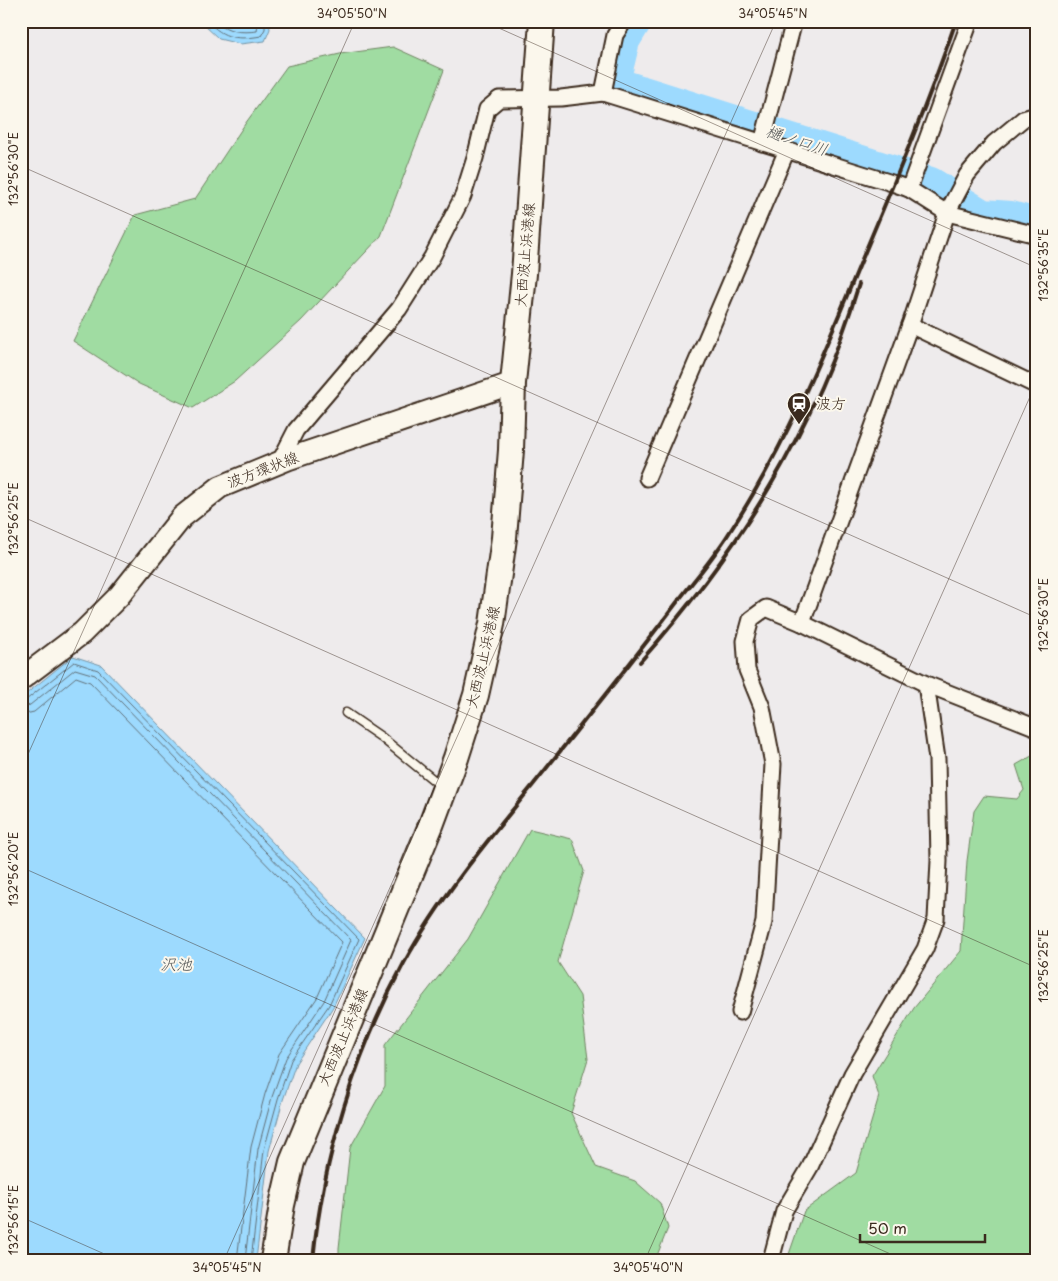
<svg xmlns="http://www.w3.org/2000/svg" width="1058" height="1281" font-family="'Playpen Sans','Klee One',sans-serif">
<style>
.green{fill:#a0dca2;stroke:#6e8360}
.water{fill:#9ddafe;stroke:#7694a4}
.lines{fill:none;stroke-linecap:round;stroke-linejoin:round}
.shore{stroke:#627078;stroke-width:1}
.river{stroke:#9ddafe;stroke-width:30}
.lane-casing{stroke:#3b2a1e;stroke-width:11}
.street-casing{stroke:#3b2a1e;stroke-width:19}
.secondary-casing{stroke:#3b2a1e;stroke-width:25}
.primary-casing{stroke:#3b2a1e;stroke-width:28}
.lane{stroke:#fbf7ec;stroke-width:8}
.street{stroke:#fbf7ec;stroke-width:15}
.secondary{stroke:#fbf7ec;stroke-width:21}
.primary{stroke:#fbf7ec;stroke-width:24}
.rail{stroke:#3b2a1e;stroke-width:4}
.ticks{fill:none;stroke:#3b2a1e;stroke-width:1;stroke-opacity:0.45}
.labels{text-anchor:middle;stroke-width:4;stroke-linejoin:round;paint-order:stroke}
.street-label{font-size:15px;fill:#3b2a1e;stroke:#fbf7ec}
.poi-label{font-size:15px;fill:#3b2a1e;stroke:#fbf7ec;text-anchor:start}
.water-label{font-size:16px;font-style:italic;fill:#545656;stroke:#fbf7ec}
.neatline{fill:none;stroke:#3b2a1e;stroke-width:2}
.ticks-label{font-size:12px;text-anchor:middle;fill:#3b2a1e}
</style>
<rect width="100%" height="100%" fill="#eeebec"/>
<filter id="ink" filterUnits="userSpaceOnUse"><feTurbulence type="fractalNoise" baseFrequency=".02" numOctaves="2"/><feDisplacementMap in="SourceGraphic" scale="10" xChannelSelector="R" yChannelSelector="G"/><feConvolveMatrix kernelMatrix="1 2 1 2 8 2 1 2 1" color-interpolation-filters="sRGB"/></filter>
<g filter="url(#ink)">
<!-- green -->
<g class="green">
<path d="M 393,47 L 444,70 L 381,236 L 301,321 L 235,381 L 193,408 L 139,384 L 73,341 L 135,215 L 195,199 L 245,124 L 287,66 L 340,54 Z"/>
<path d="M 1037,753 L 1037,1260 L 787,1260 L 804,1211 L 856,1173 L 879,1096 L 872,1076 L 914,1008 L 961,951 L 967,861 L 974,811 L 984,796 L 1017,799 L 1024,790 L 1016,765 Z"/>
<path d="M 530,829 L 572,839 L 584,871 L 558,962 L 580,996 L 588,1059 L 571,1113 L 596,1167 L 635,1181 L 660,1203 L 668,1228 L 656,1258 L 655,1260 L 339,1260 L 339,1248 L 350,1148 L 385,1086 L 385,1045 L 468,939 Z"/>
</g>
<!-- water -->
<g class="water">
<path d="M 203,21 L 269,21 L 270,29 L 265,41 L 240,44 L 219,39 L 203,24 Z"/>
<path d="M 73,656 L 101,665 L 365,938 L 333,1007 L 296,1063 L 283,1100 L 269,1151 L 256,1260 L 21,1260 L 21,698 Z"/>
</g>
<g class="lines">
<!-- shore -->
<g class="shore">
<path d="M 208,21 C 223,39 239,40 261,36 L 265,29 L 265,21"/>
<path d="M 216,21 C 228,32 241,33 257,31 L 258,21"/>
<path d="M 21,702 L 26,700 L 74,662 L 98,670 L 359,939 L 329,1005 L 291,1060 L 278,1099 L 264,1150 L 251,1260"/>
<path d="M 21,708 L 30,705 L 75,669 L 95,675 L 351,940 L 324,1001 L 286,1058 L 272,1097 L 258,1149 L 245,1260"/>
<path d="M 21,715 L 34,712 L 76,677 L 90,682 L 342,942 L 317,998 L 279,1054 L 265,1094 L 251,1147 L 237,1260"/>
</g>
<!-- river -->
<path class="river" d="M 637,21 L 625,41 L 615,82 L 931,182 L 983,214 L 1011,216 L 1037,223"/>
<!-- lane casing -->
<g class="lane-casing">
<path id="lane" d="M 346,713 L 381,737 L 441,786"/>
</g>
<!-- street casing -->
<g class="street-casing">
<g id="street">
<path d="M 603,93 L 615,35 L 624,21"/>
<path d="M 762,143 L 794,21"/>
<path d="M 909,189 L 970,21"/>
<path d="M 910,325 L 1037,386"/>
<path d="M 279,463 L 296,430 L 399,309 L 432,257 L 463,196 L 475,158 L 487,109 L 499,99 L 561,98 L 603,93 L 895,184 L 909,189 L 947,213 L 1037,235"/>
<path d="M 647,478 L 787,150"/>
<path d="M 802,623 L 910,325 L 947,213 L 967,175 L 994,143 L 1023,119 L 1037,115"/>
<path d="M 740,1012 L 764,922 L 773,764 L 762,707 L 747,670 L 745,641 L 751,619 L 766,608 L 802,623 L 926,684 L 1037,728"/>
<path d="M 771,1260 L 784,1211 L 810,1167 L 852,1074 L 925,949 L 936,919 L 939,861 L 937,759 L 926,684"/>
</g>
</g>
<!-- secondary casing -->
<g class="secondary-casing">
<path id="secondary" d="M 21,679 L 82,633 L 119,596 L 182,517 L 220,487 L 288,459 L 513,383"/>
</g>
<!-- primary casing -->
<g class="primary-casing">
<path id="primary" d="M 273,1260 L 282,1205 L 292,1162 L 431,825 L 456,758 L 476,695 L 492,624 L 504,538 L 511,450 L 513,383 L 524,274 L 542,21"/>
</g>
<!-- lane -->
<use href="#lane" class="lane"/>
<!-- street -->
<use href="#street" class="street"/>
<!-- secondary -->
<use href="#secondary" class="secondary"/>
<!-- primary -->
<use href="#primary" class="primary"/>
<!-- rail -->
<g class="rail">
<path d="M 640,662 C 740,549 815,430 859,284"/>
<path d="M 313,1260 C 323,1158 355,1053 404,963 C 439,899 487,841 533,785 C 582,724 631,663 678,601 C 695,579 714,557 729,533 C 787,445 825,349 865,252 C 897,176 929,100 956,21"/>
</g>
</g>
</g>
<!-- ticks -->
<path class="ticks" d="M 483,21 L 1037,268M 21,166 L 1037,618M 21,516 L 1037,968M 21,770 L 355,21M 21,867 L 904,1260M 21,1217 L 118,1260M 224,1260 L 776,21M 645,1260 L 1037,381"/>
<!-- icons -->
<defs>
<g id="station-pin" transform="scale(1.25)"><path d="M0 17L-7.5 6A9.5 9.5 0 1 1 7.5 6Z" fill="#3b2a1e" stroke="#fbf7ec"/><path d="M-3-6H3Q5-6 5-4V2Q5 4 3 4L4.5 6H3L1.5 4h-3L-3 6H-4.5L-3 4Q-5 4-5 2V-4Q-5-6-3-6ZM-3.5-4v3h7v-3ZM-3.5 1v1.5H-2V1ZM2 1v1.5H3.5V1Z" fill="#fff"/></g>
</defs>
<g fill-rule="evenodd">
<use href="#station-pin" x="799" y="404"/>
</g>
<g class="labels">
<!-- street labels -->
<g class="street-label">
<text transform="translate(525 255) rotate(-85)" y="5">大西波止浜港線</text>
<text transform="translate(263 470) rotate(-21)" y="5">波方環状線</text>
<text transform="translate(483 657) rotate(-77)" y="5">大西波止浜港線</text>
<text transform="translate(343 1037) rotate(-67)" y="5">大西波止浜港線</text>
</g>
<!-- poi labels -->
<g class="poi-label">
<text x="816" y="409">波方</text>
</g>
<!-- water labels -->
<g class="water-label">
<text transform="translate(797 140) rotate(18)" y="6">樋ノ口川</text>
<text x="176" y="970">沢池</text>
</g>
</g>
<!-- margin -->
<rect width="1058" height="1281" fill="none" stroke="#fbf7ec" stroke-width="55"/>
<!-- scale -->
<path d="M860 1234v8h125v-8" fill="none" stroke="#3b2a1e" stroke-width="2.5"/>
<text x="868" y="1234" font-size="15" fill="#3b2a1e" stroke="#fbf7ec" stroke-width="4" paint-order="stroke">50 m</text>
<rect x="28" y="28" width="1002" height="1226" class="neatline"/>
<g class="ticks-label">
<text x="352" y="18">34°05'50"N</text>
<text x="773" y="18">34°05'45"N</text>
<text transform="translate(14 169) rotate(-90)" y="4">132°56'30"E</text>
<text transform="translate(1044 265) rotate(-90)" y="4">132°56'35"E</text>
<text transform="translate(14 519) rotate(-90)" y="4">132°56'25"E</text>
<text transform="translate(1044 615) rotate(-90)" y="4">132°56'30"E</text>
<text transform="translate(14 869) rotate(-90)" y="4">132°56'20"E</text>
<text transform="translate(1044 966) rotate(-90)" y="4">132°56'25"E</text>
<text transform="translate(14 1220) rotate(-90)" y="4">132°56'15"E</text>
<text x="227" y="1272">34°05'45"N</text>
<text x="648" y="1272">34°05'40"N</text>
</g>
</svg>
